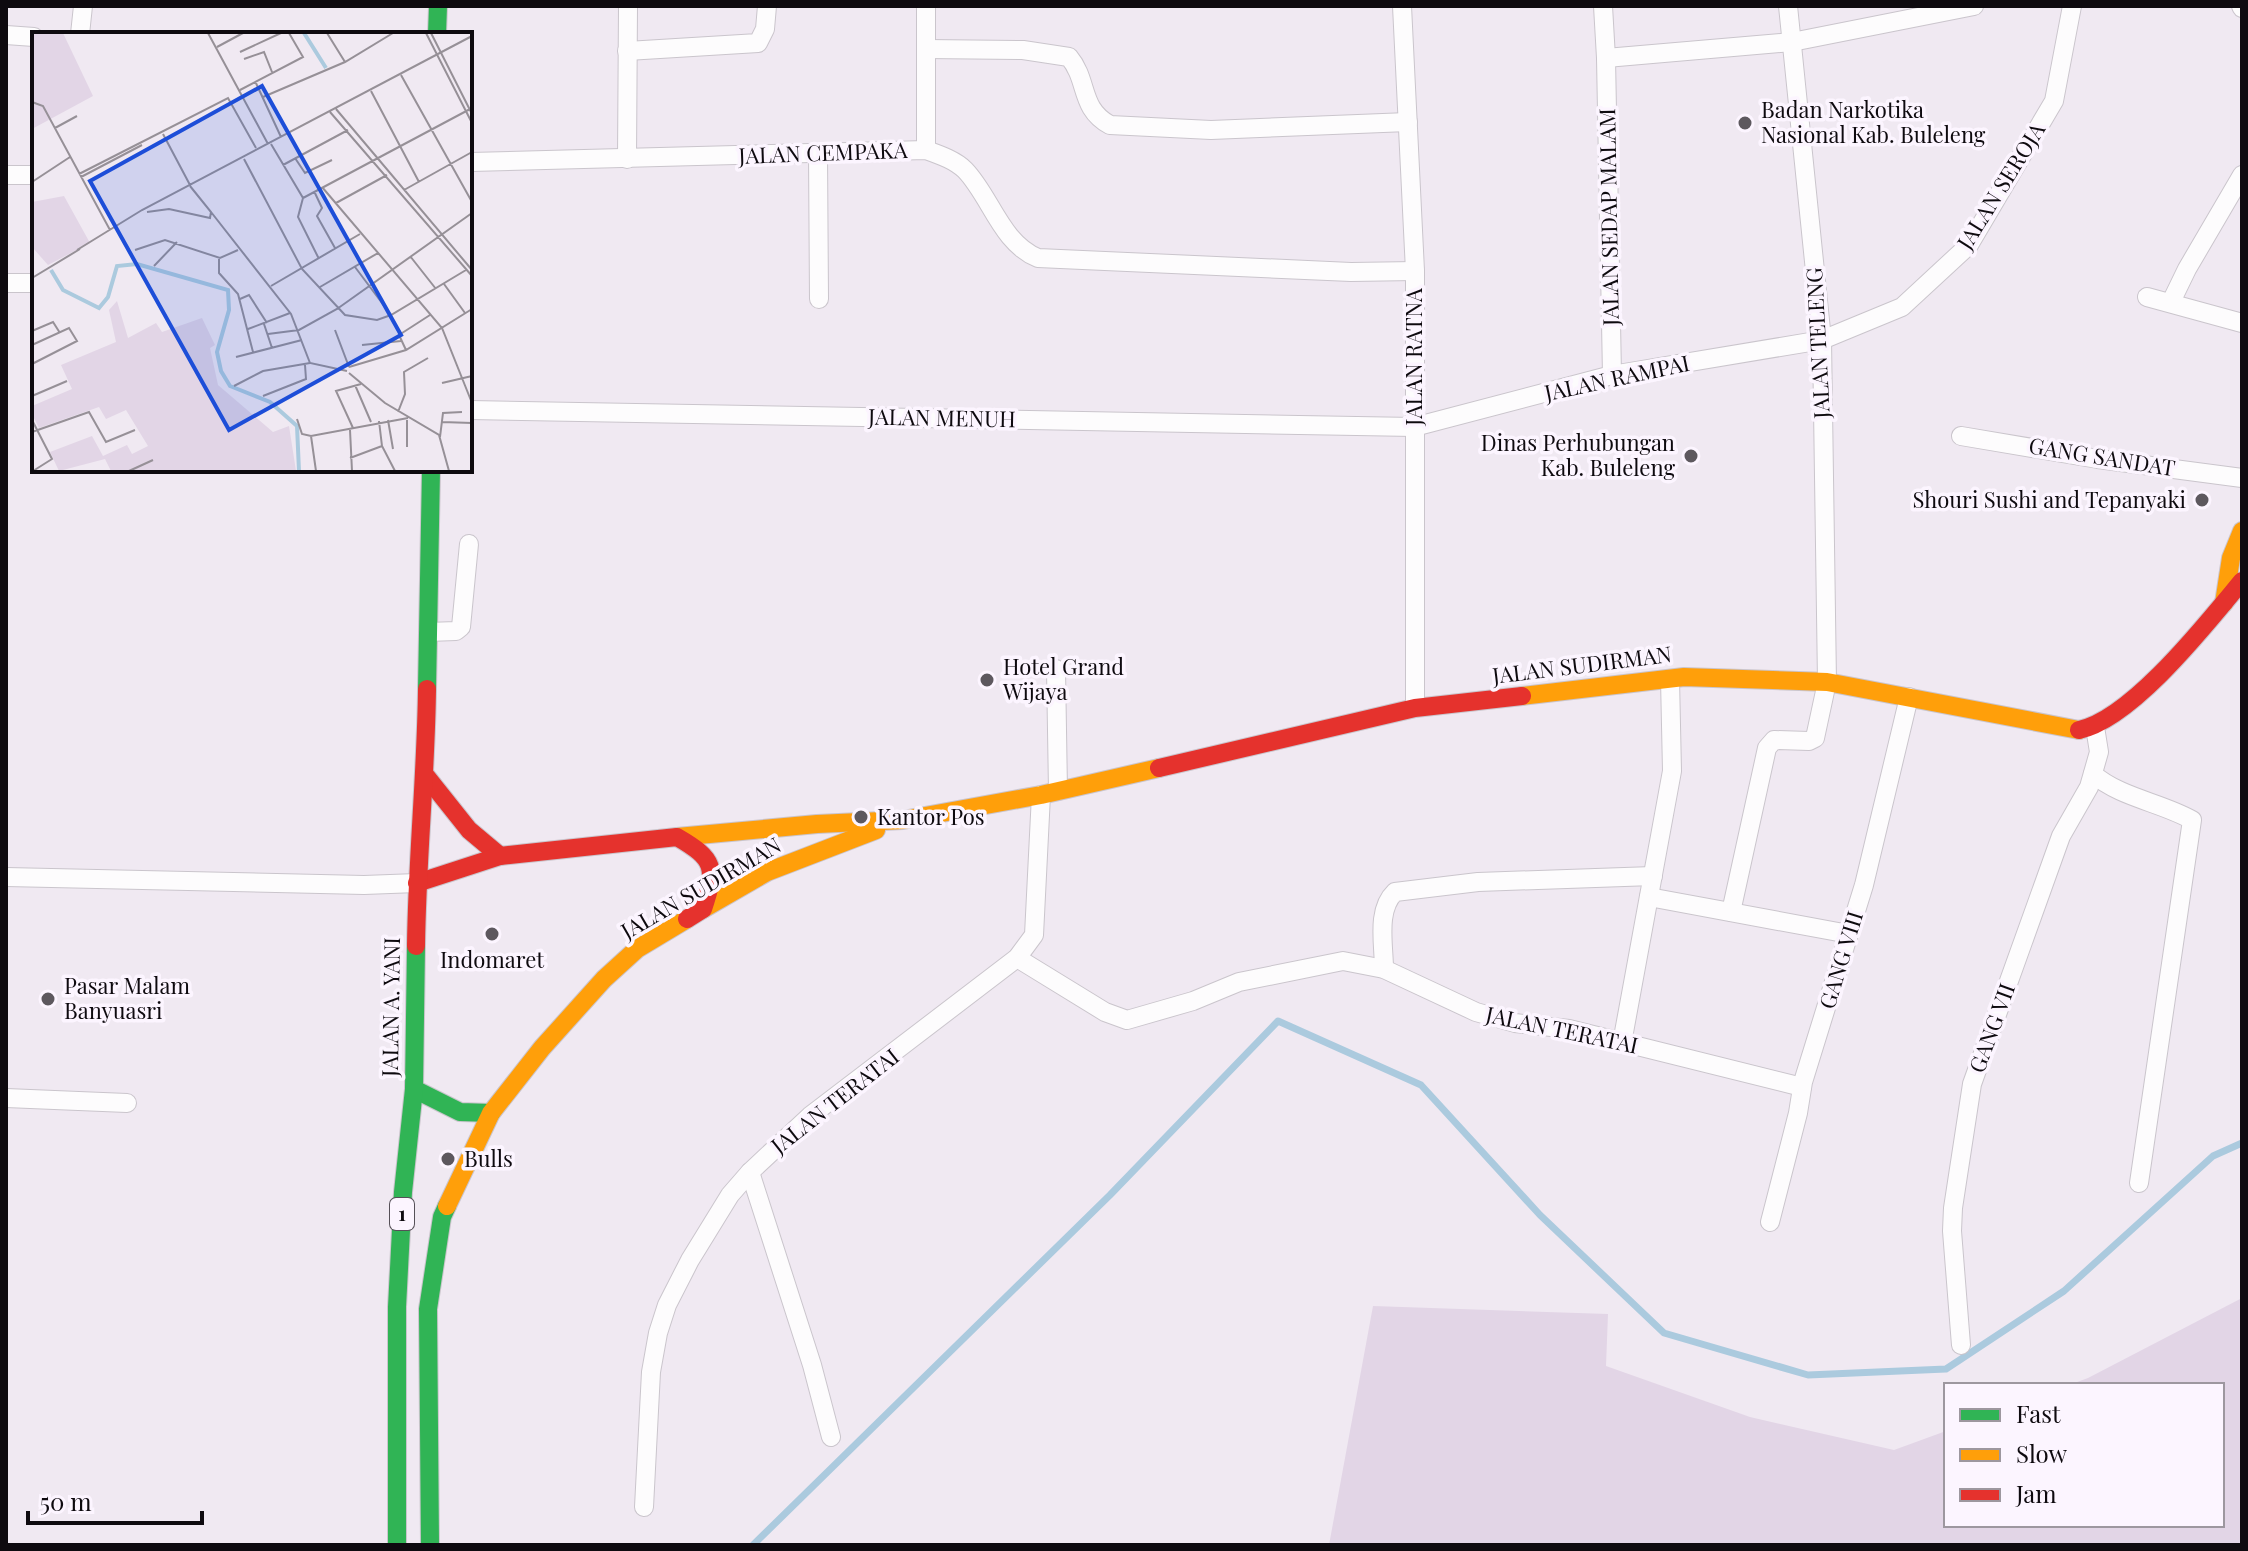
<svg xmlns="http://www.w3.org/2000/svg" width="2248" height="1551" font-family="'Playfair Display',serif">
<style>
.green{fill:#e2d5e6}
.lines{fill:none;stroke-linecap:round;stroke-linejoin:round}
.stream{stroke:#abcade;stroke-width:7}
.street-casing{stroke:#cac5cc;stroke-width:20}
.fast-casing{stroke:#cac5cc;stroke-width:20}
.slow-casing{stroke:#cac5cc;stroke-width:20}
.jam-casing{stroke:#cac5cc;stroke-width:20}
.street{stroke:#fdfcfd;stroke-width:18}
.fast{stroke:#30b455;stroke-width:18}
.slow{stroke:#ff9f0a;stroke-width:18}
.jam{stroke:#e5322d;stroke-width:18}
.poi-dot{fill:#5d585e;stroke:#fcf5ff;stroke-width:3}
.labels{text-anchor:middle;stroke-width:7;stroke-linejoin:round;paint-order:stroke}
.shield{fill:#fcf5ff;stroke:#555057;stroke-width:2}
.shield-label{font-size:20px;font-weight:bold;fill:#0e0a0f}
.poi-label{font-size:22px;fill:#0e0a0f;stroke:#fcf5ff;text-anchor:start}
.street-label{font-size:22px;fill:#0e0a0f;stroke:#fcf5ff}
.inset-river{fill:none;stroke:#abcade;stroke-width:4}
.inset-road{fill:none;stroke:#969097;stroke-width:2}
.view{fill:#1d4ed8;fill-opacity:0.15;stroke:#1d4ed8;stroke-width:4}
.inset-edge{fill:none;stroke:#0e0a0f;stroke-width:4}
</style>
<rect width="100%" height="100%" fill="#f0e9f2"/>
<!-- green -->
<path class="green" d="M 2242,1298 L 2242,1545 L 1329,1545 L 1373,1306 L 1608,1314 L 1606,1366 L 1750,1417 L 1894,1450 L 1946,1431 L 1946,1525 L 2222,1525 L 2222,1385 L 2069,1385 L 2088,1378 Z"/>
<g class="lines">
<!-- stream -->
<path class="stream" d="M 753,1545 L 1110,1195 L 1278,1021 L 1421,1085 L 1540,1215 L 1664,1333 L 1808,1375 L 1946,1369 L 2064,1291 L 2213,1156 L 2242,1143"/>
<!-- street casing -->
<g class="street-casing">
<g id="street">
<path d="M 1402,6 L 1415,271 L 1415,708"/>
<path d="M 1603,6 L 1606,58 L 1612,375"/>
<path d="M 2241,6 L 2242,8"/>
<path d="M 80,34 L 83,6"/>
<path d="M 6,35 L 34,37"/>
<path d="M 926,49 L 1023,50 L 1069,57 C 1089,81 1079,108 1110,125 L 1211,130 L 1408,122"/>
<path d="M 627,51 L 758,43 L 765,29 L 767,6"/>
<path d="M 1606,58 L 1792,42 L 1974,6"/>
<path d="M 926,150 L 926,6"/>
<path d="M 818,153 L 819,299"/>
<path d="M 627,159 L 628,6"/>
<path d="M 470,162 L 926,150 C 940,155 955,160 965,170 C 991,197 1001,243 1038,258 L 1351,272 L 1415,271"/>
<path d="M 6,175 L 34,175"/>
<path d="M 6,283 L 34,283"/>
<path d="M 2147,297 L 2242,323"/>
<path d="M 2171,302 L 2187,269 L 2242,175"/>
<path d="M 470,410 L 1414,427 L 1612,375 L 1822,340 L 1902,307 L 1969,245 L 2054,101 L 2072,6"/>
<path d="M 1961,436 L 2098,459 L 2242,478"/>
<path d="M 428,632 L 456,631 L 461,627 L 469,544"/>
<path d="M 1056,669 L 1058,791"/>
<path d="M 2093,774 C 2121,798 2160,802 2192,820 L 2139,1183"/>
<path d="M 6,877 L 364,885 L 417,883"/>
<path d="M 1649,897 L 1849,934"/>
<path d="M 1731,912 L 1767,748 L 1774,740 L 1809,741 L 1815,738 L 1827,682 L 1822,340 L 1788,6"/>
<path d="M 1017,958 L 1105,1012 L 1127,1020 L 1193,1001 L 1239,982 L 1343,961 L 1384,969 L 1476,1012 L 1515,1023 L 1569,1029 L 1802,1087"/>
<path d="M 1384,969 C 1384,945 1376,910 1395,892 L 1478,882 L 1653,876"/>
<path d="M 1622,1043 L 1672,771 L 1670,679"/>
<path d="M 6,1098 L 127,1103"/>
<path d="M 750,1172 L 812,1365 L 831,1437"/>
<path d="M 1770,1222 L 1798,1113 L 1803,1082 L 1864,885 L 1909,697"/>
<path d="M 1961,1345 L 1952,1231 L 1953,1208 L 1972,1084 L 2061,836 L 2089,787 L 2099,752 L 2095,727"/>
<path d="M 644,1507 L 651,1372 L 658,1333 L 667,1305 L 690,1260 L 730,1195 L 750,1172 L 810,1116 L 1017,958 L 1034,935 L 1041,795"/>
</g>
</g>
<!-- fast casing -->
<g class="fast-casing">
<g id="fast">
<path d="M 437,34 L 438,6"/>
<path d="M 427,689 L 431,470"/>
<path d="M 414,1089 L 460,1112 L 491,1113"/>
<path d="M 397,1545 L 397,1307 L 403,1192 L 414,1089 L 416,946"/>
<path d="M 430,1545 L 428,1309 L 442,1217 L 447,1206"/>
</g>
</g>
<!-- slow casing -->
<g class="slow-casing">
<g id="slow">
<path d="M 2224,603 L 2231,558 L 2242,531"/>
<path d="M 1522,696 L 1684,677 L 1827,682 L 2079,730"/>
<path d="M 677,837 L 817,824 L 903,820 L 1041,795 L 1159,768"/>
<path d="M 703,909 L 767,872 L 876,830"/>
<path d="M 447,1206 L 491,1113 L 542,1048 L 604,979 L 637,949 L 687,919"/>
</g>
</g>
<!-- jam casing -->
<g class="jam-casing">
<g id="jam">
<path d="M 2079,730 C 2132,719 2207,623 2242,581"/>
<path d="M 1159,768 L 1415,708 L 1522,696"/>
<path d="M 426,776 L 469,830 L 500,856"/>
<path d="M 417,883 L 500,856 L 677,837 C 715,859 717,868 703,909 L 687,919"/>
<path d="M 416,946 C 417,860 426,775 427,689"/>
</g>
</g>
<!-- street -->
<use href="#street" class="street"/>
<!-- fast -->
<use href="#fast" class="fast"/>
<!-- slow -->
<use href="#slow" class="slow"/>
<!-- jam -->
<use href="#jam" class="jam"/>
</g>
<!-- markers -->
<g class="poi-dot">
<circle cx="1745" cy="123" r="8"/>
<circle cx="1691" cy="456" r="8"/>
<circle cx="2202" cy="500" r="8"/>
<circle cx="987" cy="680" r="8"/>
<circle cx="861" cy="817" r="8"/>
<circle cx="492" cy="934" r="8"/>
<circle cx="48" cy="999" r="8"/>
<circle cx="448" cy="1159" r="8"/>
</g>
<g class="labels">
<!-- shield labels -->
<rect class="shield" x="390" y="1198" width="24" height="32" rx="6"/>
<g class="shield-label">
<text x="402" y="1221">1</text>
</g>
<!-- poi labels -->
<g class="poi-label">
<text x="1761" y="118">Badan Narkotika<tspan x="1761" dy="25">Nasional Kab. Buleleng</tspan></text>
<text x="1675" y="451" text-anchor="end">Dinas Perhubungan<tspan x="1675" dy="25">Kab. Buleleng</tspan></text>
<text x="2186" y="508" text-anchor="end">Shouri Sushi and Tepanyaki</text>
<text x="1003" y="675">Hotel Grand<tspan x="1003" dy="25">Wijaya</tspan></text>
<text x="877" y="825">Kantor Pos</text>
<text x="492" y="968" text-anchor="middle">Indomaret</text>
<text x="64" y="994">Pasar Malam<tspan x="64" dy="25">Banyuasri</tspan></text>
<text x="464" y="1167">Bulls</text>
</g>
<!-- street labels -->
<g class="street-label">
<text transform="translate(823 153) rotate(-2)" y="8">JALAN CEMPAKA</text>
<text transform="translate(2001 186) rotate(-58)" y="8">JALAN SEROJA</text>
<text transform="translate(1609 217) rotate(-91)" y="8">JALAN SEDAP MALAM</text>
<text transform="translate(1818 343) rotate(-93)" y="8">JALAN TELENG</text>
<text transform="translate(1414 357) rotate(-90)" y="8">JALAN RATNA</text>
<text transform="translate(1617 378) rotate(-12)" y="8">JALAN RAMPAI</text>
<text transform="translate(942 418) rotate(1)" y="8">JALAN MENUH</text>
<text transform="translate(2102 457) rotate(9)" y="8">GANG SANDAT</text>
<text transform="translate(1582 665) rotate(-7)" y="8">JALAN SUDIRMAN</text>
<text transform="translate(701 888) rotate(-30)" y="8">JALAN SUDIRMAN</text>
<text transform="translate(1841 960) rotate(-73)" y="8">GANG VIII</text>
<text transform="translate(391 1007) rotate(-89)" y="8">JALAN A. YANI</text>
<text transform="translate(1992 1028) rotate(-70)" y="8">GANG VII</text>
<text transform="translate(1562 1030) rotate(12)" y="8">JALAN TERATAI</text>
<text transform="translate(835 1101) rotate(-38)" y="8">JALAN TERATAI</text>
</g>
</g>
<!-- overview -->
<g transform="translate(32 32)">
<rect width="440" height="440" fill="#f0e9f2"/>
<path d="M 0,1 L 31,1 L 61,64 L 0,97 ZM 32,164 L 58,211 L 16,233 L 0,215 L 0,170 ZM 85,269 L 96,306 L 124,291 L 130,300 L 170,286 L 183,313 L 178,316 L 186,353 L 241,400 L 257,394 L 264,439 L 79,439 L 73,427 L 27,439 L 18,420 L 60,404 L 71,424 L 95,413 L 100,422 L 116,414 L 94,378 L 74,387 L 67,375 L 7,396 L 0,382 L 0,374 L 40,357 L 29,333 L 84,310 L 77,278 Z" fill="#e2d5e6"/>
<path class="inset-river" d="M 272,1 L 294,36M 19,238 L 31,258 L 67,276 L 76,265 L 85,234 L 105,232 L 196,258 L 197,278 L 185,320 L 189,339 L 198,354 L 238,370 L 265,394 L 267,439"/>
<path class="inset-road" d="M 176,1 L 236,112M 295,1 L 313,30M 394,1 L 440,91M 399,1 L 440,82M 185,15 L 211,1M 208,20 L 249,1M 212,27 L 232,20 L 240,40M 369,43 L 440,170M 223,49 L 249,105M 208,58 L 271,25 L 257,1M 339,59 L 387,150M 231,65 L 313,30 L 361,1M 0,70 L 11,74 L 78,198M 304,77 L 440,238M 298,80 L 440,244M 23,96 L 45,84M 131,102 L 158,153M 239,112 L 271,166 L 266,185 L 287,227M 263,126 L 273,141 L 300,128M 212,127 L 270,237 L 313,283 L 345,288 L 359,283 L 434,238M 251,133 L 316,98M 47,142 L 196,66 L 224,116M 49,145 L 110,113M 0,150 L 38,125M 290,155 L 410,296 L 440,371M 372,158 L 440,120M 282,159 L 290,176 L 285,184 L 303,216M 271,166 L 440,76M 304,171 L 355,143M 115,180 L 137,177 L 178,186 L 179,180 L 158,154M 179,180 L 259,282 L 278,331 L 315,339M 45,218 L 110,178 L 440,4M 103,218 L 133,208 L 188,226 L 206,218M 378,224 L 404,257M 187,225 L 187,241 L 206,262 L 221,320M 122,234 L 145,210M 323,235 L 359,283M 0,246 L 48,217M 412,252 L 433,281M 239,254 L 328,202M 288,255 L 346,221M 208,267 L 217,263 L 235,291M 232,292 L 240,316M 216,297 L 258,281M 303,298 L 317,335M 0,299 L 21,290 L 28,301M 236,302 L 267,298 L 305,277 L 440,181M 0,313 L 37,296 L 45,309 L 0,332M 330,313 L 369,309M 374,318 L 367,303 L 398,283M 204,325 L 270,308M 317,335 L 374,318 L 440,277M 317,341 L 353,371 L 407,403 L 417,439M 410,351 L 440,344M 323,353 L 339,390M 202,354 L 231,339 L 278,331M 0,364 L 35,349M 231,364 L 274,347 L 273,333M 366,380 L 373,362 L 372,340 L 396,326M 265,387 L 270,402 L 279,404 L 376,386M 0,388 L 20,427 L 1,439M 356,388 L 361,417M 375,388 L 375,415M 347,389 L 350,414 L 363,439M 410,390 L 440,391M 321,396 L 304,359 L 329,352M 318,398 L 320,439M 0,400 L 57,380 L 74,410 L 103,398M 279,404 L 284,439M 408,405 L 411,381 L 430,380M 318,426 L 350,414M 97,439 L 121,428"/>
<path class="view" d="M 230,54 L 369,303 L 197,398 L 58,149 Z"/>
<rect width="440" height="440" class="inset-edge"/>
</g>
<!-- border -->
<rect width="2248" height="1551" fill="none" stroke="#0e0a0f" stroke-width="16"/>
<!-- legend -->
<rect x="1944" y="1383" width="280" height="144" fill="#fcf5ff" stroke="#9d979f" stroke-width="2"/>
<rect x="1960" y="1409" width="40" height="12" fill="#30b455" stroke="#9d979f" stroke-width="2"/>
<text x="2016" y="1423" font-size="24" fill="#0e0a0f">Fast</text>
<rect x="1960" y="1449" width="40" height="12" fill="#ff9f0a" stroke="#9d979f" stroke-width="2"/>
<text x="2016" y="1463" font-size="24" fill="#0e0a0f">Slow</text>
<rect x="1960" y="1489" width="40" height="12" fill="#e5322d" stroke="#9d979f" stroke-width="2"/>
<text x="2016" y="1503" font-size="24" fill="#0e0a0f">Jam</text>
<!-- scale -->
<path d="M28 1511v12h174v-12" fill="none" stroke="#0e0a0f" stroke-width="4"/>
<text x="40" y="1511" font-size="24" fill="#0e0a0f" stroke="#fcf5ff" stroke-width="6" paint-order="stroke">50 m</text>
</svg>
